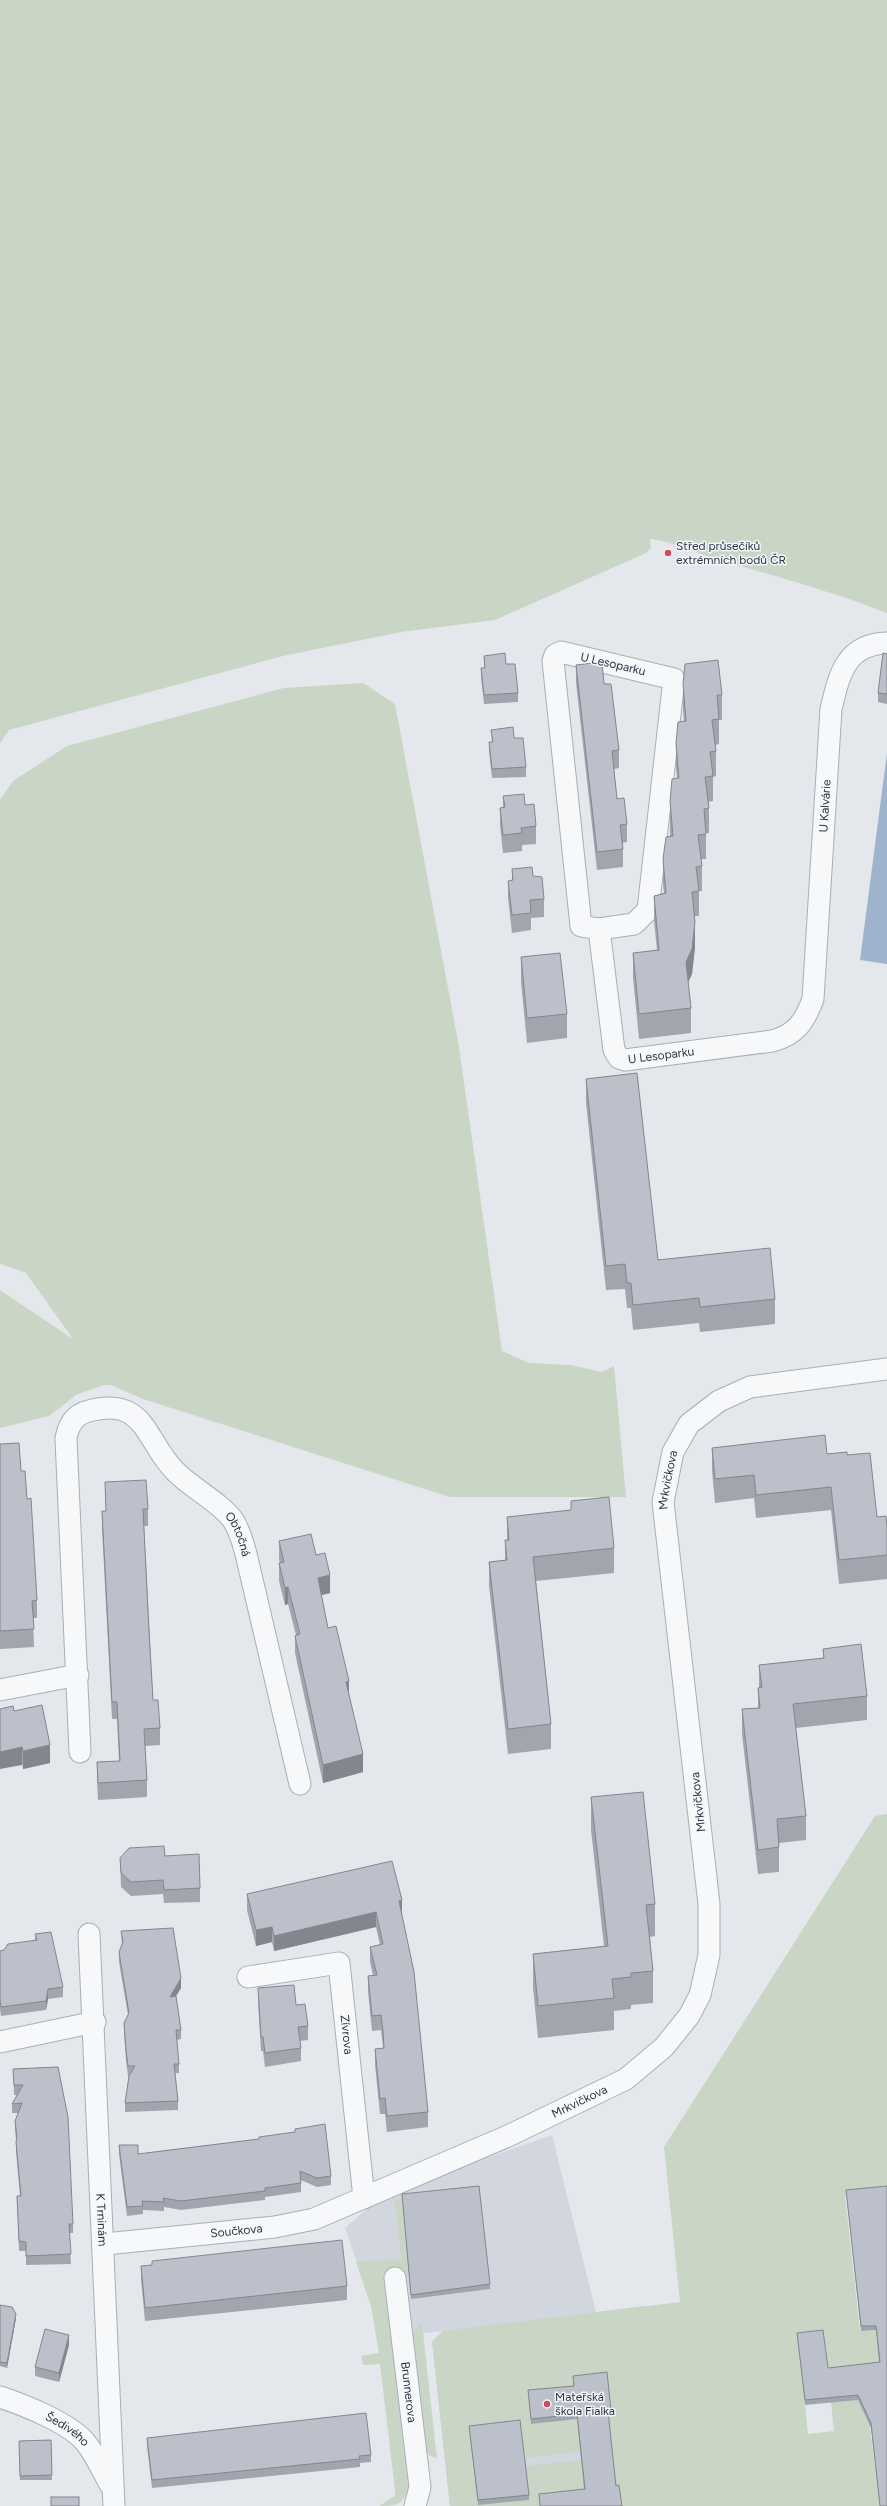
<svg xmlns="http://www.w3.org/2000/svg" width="887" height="2506" font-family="Figtree,sans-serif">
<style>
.built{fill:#d2d6de}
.green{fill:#c9d6c5}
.water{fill:#9fb4cc}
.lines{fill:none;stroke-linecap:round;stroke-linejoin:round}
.minor-casing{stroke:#a9aeb7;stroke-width:23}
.minor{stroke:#f7f8fa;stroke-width:21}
.wall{fill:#a1a5ae}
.shaded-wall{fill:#83868d}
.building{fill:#bbc0ca;stroke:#83868d}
.poi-dot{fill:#d1495b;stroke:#f4f6f9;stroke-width:1.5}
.labels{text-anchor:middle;stroke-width:3;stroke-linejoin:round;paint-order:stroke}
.poi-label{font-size:12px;fill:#2b3445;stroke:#f4f6f9;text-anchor:start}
.street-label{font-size:12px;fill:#2b3445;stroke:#f4f6f9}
</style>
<rect width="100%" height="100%" fill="#e4e7ec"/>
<!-- built -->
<path class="built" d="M 552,2135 L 596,2312 L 644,2306 L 668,2506 L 450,2506 L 432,2342 L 442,2331 L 396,2337 L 364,2283 L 345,2228 L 368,2208 L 438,2175 Z"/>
<!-- green -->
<g class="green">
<path d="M 0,0 L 887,0 L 887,613 C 832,591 774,576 717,559 C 694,553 674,541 650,539 L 651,548 L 646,553 L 495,620 L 401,632 L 283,656 L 9,730 L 0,743 Z"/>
<path d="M 363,683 L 395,704 L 459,1047 L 502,1351 L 529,1363 L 570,1365 L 602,1372 L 614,1366 L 626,1497 L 450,1497 L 143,1399 L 111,1385 L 104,1385 L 76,1395 L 49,1416 L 0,1428 L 0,1290 L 73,1339 L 26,1273 L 0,1264 L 0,800 L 13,781 L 67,746 L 284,688 Z"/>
<path d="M 887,1814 L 887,2200 L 886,2191 L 845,2195 L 860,2331 L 876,2330 L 880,2367 L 828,2372 L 824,2335 L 798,2338 L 808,2434 L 834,2431 L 831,2402 L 883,2397 L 870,2427 L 880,2506 L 621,2506 L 616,2490 L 608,2415 L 611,2415 L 577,2419 L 580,2452 L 524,2458 L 525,2466 L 581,2460 L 585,2493 L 539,2499 L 540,2506 L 450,2506 L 432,2342 L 443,2331 L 680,2302 L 664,2147 L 875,1816 Z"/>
<path d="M 402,2199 L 409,2276 L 390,2279 L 411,2475 C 406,2499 405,2506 379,2506 L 395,2496 L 395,2490 L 380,2364 L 363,2365 L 361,2356 L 379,2353 L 371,2306 L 356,2262 L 401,2259 L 395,2200 Z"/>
<path d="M 422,2323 L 437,2459 L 429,2455 L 422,2445 L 409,2347 L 415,2330 Z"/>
</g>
<!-- water -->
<path class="water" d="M 887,753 L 887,964 L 860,960 Z"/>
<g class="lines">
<!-- minor casing -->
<g class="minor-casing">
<g id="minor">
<path d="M 561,652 L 674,679 L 648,910 L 634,924 L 599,929 L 581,926 L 553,661 L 555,655 Z"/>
<path id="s1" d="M 599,929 L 614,1050 L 619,1058 L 625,1060 L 772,1041 C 796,1035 805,1021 813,999 L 831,709 C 839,676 845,644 887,643"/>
<path d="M 0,1690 L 78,1675"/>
<path id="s2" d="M 80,1752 L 66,1439 C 68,1425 75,1414 89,1411 C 146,1396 145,1441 175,1471 C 191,1488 220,1502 233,1520 C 240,1531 243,1543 246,1554 L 300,1784"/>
<path id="s3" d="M 89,1934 L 114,2506"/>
<path id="s4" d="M 248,1977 L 339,1963 L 364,2198"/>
<path d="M 0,2042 L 95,2022"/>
<path id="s5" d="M 105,2244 L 275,2227 L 314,2219 L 508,2136 L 626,2079 L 664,2047 L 689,2016 L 700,1995 L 709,1955 L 709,1904 L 663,1502 L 673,1452 L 689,1424 L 719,1401 L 750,1387 L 887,1369"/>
<path id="s6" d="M 395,2278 L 420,2487 L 415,2506"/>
<path id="s7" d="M 0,2397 C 24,2405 70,2423 86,2443 C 96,2456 103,2472 111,2486"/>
</g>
</g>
<!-- minor -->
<use href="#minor" class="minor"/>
</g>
<!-- wall -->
<g class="wall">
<path d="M 887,654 L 887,704 L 878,702 L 878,693 Z"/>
<path d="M 484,656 L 506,664 L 518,693 L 518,702 L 484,704 L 481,677 L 481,668 L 484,668 Z"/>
<path d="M 576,665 L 604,684 L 619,750 L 619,768 L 614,769 L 617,799 L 627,824 L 627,842 L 622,843 L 623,849 L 623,867 L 597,870 L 576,683 Z"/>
<path d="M 683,684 L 722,695 L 722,720 L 719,720 L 719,744 L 715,745 L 716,751 L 716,776 L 713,777 L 713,801 L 708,802 L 709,808 L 709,833 L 706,833 L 706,859 L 701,859 L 702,866 L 702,891 L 699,891 L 699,916 L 695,916 L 695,947 L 692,974 L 688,982 L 691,1008 L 691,1033 L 639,1039 L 633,977 L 633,953 L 657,950 L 654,921 L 654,896 L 664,893 L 663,884 L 663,859 L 670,836 L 670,801 L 677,778 L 676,768 L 676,743 L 684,722 L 683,709 Z"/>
<path d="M 491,730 L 514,738 L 526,767 L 526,777 L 492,778 L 489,751 L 489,742 L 492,742 Z"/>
<path d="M 503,796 L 525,805 L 536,826 L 536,844 L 522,845 L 522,851 L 503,853 L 500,825 L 500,808 L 503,807 Z"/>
<path d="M 512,869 L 533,876 L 544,899 L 544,917 L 531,918 L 531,930 L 512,933 L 508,898 L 508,881 L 512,880 Z"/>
<path d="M 521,957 L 567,1014 L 567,1038 L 527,1043 L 521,982 Z"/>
<path d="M 586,1079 L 658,1260 L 775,1299 L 775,1324 L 700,1332 L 699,1323 L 633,1330 L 631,1308 L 627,1308 L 625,1289 L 606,1290 L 586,1103 Z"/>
<path d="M 0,1444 L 21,1471 L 27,1499 L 37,1600 L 37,1618 L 33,1618 L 34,1647 L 0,1649 Z"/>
<path d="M 712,1448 L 827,1454 L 847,1455 L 877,1517 L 887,1526 L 887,1579 L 839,1584 L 831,1510 L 756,1518 L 754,1498 L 715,1503 L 712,1471 Z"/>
<path d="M 105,1482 L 148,1509 L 148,1526 L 144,1526 L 153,1700 L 160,1728 L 160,1745 L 145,1746 L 147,1780 L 147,1797 L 98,1800 L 97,1779 L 97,1762 L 119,1761 L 117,1719 L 112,1719 L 102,1528 L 102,1511 L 106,1511 Z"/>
<path d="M 571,1501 L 614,1548 L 614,1573 L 536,1581 L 551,1724 L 551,1749 L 508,1754 L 489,1586 L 489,1562 L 505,1560 L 505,1540 L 507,1540 L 507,1517 L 571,1510 Z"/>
<path d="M 279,1541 L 316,1555 L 330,1593 L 321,1595 L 328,1628 L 349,1694 L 363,1772 L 323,1783 L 295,1653 L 295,1636 L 296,1635 L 288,1604 L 285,1605 L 279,1581 L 279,1563 L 280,1563 L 279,1559 Z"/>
<path d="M 823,1649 L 867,1696 L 867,1720 L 796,1728 L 806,1816 L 806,1840 L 779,1843 L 779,1872 L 758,1874 L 742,1734 L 742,1709 L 758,1708 L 758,1688 L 759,1688 L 759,1665 L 823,1658 Z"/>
<path d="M 14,1711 L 50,1763 L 23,1769 Z"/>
<path d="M 591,1797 L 655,1904 L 655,1936 L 650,1937 L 653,1971 L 653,2003 L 631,2005 L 631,2009 L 614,2011 L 614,2030 L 538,2038 L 533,1987 L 533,1954 L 604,1946 L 591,1830 Z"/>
<path d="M 165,1856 L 200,1888 L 200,1902 L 164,1903 L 163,1894 L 131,1896 L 121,1887 L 120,1858 Z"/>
<path d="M 247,1894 L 402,1916 L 428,2112 L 428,2127 L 387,2132 L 385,2114 L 380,2114 L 375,2065 L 375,2049 L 383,2048 L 383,2047 L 381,2030 L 372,2031 L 368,1991 L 368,1976 L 373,1975 L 370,1962 L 370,1947 L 380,1945 L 376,1927 L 274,1951 L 272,1942 L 256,1946 L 247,1910 Z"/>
<path d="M 121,1931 L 181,1988 L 176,1996 L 181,2030 L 181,2039 L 177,2040 L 179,2064 L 179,2073 L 175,2073 L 178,2101 L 178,2110 L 125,2112 L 125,2103 L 129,2076 L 128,2076 L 126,2060 L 124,2032 L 124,2023 L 128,2015 L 119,1962 L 119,1952 L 122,1945 Z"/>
<path d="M 35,1934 L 63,1987 L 63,1997 L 48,1999 L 46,2010 L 1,2016 L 0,2009 L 0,1951 L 4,1950 L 35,1940 Z"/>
<path d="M 258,1988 L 296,2005 L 308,2026 L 308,2040 L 300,2041 L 301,2048 L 301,2061 L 265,2067 L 263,2051 L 261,2051 L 258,2001 Z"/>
<path d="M 58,2067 L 73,2224 L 73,2233 L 69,2233 L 71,2264 L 26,2265 L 26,2251 L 19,2251 L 17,2196 L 20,2196 L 16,2151 L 16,2139 L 15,2131 L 15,2121 L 18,2113 L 12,2113 L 12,2104 L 17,2095 L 14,2095 L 13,2069 Z"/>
<path d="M 295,2129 L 331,2176 L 331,2185 L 317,2187 L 301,2180 L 301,2192 L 265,2197 L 265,2200 L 181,2210 L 164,2207 L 164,2211 L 143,2210 L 143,2214 L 127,2216 L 119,2154 L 119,2145 L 138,2154 L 259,2139 L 295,2132 Z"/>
<path d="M 887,2186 L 887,2506 L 880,2506 L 871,2428 L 858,2400 L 805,2405 L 797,2333 L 828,2368 L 879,2362 L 876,2330 L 861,2331 L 846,2190 Z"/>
<path d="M 402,2194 L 490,2284 L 490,2289 L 411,2299 Z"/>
<path d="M 141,2266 L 347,2286 L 347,2300 L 145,2321 L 141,2279 Z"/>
<path d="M 0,2305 L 16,2318 L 7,2368 L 0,2366 Z"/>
<path d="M 69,2345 L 59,2382 L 35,2376 L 35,2367 Z"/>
<path d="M 573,2376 L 611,2410 L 611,2415 L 608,2415 L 616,2486 L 622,2506 L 540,2506 L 539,2494 L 584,2489 L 577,2419 L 531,2424 L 528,2390 L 573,2386 Z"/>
<path d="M 469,2426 L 529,2495 L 529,2500 L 478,2505 Z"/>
<path d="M 147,2438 L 371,2455 L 371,2462 L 360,2463 L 360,2467 L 152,2488 L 147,2446 Z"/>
<path d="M 51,2440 L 52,2480 L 20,2480 L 19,2441 Z"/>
</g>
<!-- shaded-wall -->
<g class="shaded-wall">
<path d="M 695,922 L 695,947 L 692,974 L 686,987 L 686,962 Z"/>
<path d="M 330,1575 L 330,1593 L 318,1596 L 318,1578 Z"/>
<path d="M 288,1587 L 288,1604 L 285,1605 L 285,1588 Z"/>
<path d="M 349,1681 L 349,1699 L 346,1682 Z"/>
<path d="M 50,1745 L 50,1763 L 23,1769 L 23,1751 Z"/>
<path d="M 22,1747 L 22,1765 L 0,1769 L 0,1752 Z"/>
<path d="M 363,1754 L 363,1772 L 323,1783 L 323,1765 Z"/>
<path d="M 402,1900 L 402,1916 L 399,1901 Z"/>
<path d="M 376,1912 L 376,1927 L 274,1951 L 274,1936 Z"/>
<path d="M 272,1927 L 272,1942 L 256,1946 L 256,1930 Z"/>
<path d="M 181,1978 L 181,1988 L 170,2006 L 170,1997 Z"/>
<path d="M 48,1989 L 48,1999 L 46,2010 L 46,2001 Z"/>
<path d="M 16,2314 L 16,2318 L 7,2368 L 7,2363 Z"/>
<path d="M 69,2335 L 69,2345 L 59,2382 L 59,2373 Z"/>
</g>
<!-- building -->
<g class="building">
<path d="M 505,653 L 506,664 L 515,664 L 518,693 L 484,695 L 481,668 L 485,668 L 484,656 Z"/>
<path d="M 883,653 L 887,654 L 887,694 L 878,693 Z"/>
<path d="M 718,660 L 722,695 L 717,695 L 719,719 L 712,720 L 716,751 L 710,752 L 713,776 L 705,777 L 709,808 L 704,809 L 706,834 L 698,835 L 702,866 L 696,867 L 699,891 L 692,892 L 695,922 L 692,949 L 686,962 L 691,1008 L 639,1014 L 633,953 L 659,950 L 654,896 L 666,893 L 663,859 L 666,837 L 673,836 L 670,801 L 672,779 L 679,778 L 676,743 L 678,722 L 686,721 L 683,684 L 685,664 Z"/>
<path d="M 602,662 L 604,684 L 611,684 L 619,750 L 612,751 L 617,799 L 624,798 L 627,824 L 620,825 L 623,849 L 597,852 L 576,665 Z"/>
<path d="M 513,727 L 514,738 L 523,738 L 526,767 L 492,769 L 489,742 L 493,742 L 491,730 Z"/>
<path d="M 524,794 L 525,805 L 534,804 L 536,826 L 521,828 L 522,833 L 503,835 L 500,808 L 505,807 L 503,796 Z"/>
<path d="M 532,867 L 533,876 L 542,877 L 544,899 L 530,900 L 531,913 L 512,915 L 508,881 L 513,880 L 512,869 Z"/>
<path d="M 560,953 L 567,1014 L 527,1018 L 521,957 Z"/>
<path d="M 637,1073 L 658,1260 L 770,1248 L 775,1299 L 700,1307 L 699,1298 L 633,1305 L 631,1283 L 627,1283 L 625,1264 L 606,1266 L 586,1079 Z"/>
<path d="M 825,1435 L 827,1454 L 847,1452 L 847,1455 L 870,1453 L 877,1517 L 886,1516 L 887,1526 L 887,1555 L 839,1560 L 831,1487 L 756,1495 L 754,1475 L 715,1479 L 712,1448 Z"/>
<path d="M 19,1443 L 21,1471 L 25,1471 L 27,1499 L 31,1498 L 37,1600 L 32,1601 L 34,1629 L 0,1631 L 0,1444 Z"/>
<path d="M 146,1480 L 148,1509 L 143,1509 L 149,1631 L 153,1700 L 158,1700 L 160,1728 L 144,1729 L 147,1780 L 98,1783 L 97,1762 L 120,1761 L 117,1702 L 112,1702 L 102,1511 L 106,1511 L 105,1482 Z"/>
<path d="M 609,1497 L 614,1548 L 533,1557 L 551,1724 L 508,1729 L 489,1562 L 507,1560 L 505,1540 L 509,1540 L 507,1517 L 571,1510 L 571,1501 Z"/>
<path d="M 311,1534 L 316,1555 L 325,1553 L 330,1575 L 318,1578 L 328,1628 L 336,1626 L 349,1681 L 346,1682 L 363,1754 L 323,1765 L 295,1636 L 300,1634 L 288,1587 L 285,1588 L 279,1563 L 284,1562 L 279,1541 Z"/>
<path d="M 861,1644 L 867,1696 L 793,1704 L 806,1816 L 777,1819 L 779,1847 L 758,1850 L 742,1709 L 760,1708 L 758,1688 L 762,1687 L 759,1665 L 824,1658 L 823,1649 Z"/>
<path d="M 42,1705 L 50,1745 L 23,1751 L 22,1747 L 0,1752 L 0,1709 L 13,1706 L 14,1711 Z"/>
<path d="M 643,1792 L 655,1904 L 646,1905 L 653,1971 L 631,1973 L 631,1977 L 612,1979 L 614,1998 L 538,2006 L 533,1954 L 608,1946 L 591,1797 Z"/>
<path d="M 164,1846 L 165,1856 L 199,1854 L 200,1888 L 164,1890 L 163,1880 L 131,1882 L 121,1873 L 120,1858 L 129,1848 Z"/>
<path d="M 392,1861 L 402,1900 L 399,1901 L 414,1972 L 428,2112 L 387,2116 L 385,2098 L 380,2099 L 375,2049 L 384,2048 L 383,2031 L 381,2015 L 372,2016 L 368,1976 L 377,1975 L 370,1947 L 383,1944 L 376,1912 L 274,1936 L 272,1927 L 256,1930 L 247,1894 Z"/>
<path d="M 173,1928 L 181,1978 L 170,1997 L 176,1996 L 181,2030 L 176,2030 L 179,2064 L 174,2064 L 178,2101 L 125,2103 L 129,2076 L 135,2066 L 128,2066 L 126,2050 L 124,2023 L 129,2013 L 119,1952 L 123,1942 L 121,1931 Z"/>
<path d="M 51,1932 L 63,1987 L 48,1989 L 46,2001 L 1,2007 L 0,2000 L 0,1951 L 4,1950 L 8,1944 L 37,1940 L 35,1934 Z"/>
<path d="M 294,1985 L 296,2005 L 305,2004 L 308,2026 L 298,2027 L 301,2048 L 265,2053 L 263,2037 L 261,2037 L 258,1988 Z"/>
<path d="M 58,2067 L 68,2117 L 73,2224 L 69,2224 L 71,2254 L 26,2256 L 26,2242 L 19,2241 L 17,2196 L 21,2196 L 16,2142 L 17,2137 L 15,2121 L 22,2103 L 12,2104 L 23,2085 L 14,2085 L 13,2069 Z"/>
<path d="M 325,2124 L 331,2176 L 317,2178 L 300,2171 L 301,2183 L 265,2188 L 265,2191 L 181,2201 L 163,2198 L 164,2202 L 142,2201 L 143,2206 L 127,2207 L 119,2145 L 138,2145 L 138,2154 L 259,2139 L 259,2137 L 295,2132 L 295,2129 Z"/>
<path d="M 479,2186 L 490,2284 L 411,2295 L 402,2194 Z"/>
<path d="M 887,2186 L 887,2506 L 880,2506 L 871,2423 L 858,2395 L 805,2400 L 797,2333 L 823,2330 L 828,2368 L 880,2362 L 876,2326 L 861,2326 L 846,2190 Z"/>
<path d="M 342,2240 L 347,2286 L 145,2308 L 141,2266 L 152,2265 L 152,2261 Z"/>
<path d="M 0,2305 L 12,2307 L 16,2314 L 7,2363 L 0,2362 Z"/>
<path d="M 45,2329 L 69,2335 L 59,2373 L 35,2367 Z"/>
<path d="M 607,2372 L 611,2410 L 608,2411 L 616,2486 L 619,2485 L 622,2506 L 540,2506 L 539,2494 L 585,2489 L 577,2414 L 531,2419 L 528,2390 L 574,2386 L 573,2376 Z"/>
<path d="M 366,2413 L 371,2455 L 359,2456 L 360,2459 L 152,2480 L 147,2438 Z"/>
<path d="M 520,2420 L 529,2495 L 478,2500 L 469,2426 Z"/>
<path d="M 51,2440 L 52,2475 L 20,2476 L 19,2441 Z"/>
<rect x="51" y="2497" width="28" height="9"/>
</g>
<!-- markers -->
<g class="poi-dot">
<circle cx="668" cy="553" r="4"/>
<circle cx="547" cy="2404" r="4"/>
</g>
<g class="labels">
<!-- poi labels -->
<g class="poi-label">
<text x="676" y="550">Střed průsečíků<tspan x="676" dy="14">extrémních bodů ČR</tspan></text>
<text x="555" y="2401">Mateřská<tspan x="555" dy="14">škola Fialka</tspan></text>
</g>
<!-- street labels -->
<g class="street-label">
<text transform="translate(613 664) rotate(13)" y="4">U Lesoparku</text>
<text dy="4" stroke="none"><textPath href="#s1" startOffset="541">U Kalvárie</textPath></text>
<text dy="4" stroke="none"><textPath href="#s1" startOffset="174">U Lesoparku</textPath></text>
<text dy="4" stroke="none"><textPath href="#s5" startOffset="1185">Mrkvičkova</textPath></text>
<text dy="4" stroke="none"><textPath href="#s2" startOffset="559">Obtočná</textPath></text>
<text transform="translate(698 1802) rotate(-96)" y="4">Mrkvičkova</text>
<text dy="4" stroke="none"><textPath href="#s4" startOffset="164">Zívrova</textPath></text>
<text dy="4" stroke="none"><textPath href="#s5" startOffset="501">Mrkvičkova</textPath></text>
<text dy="4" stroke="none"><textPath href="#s3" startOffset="286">K Trninám</textPath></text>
<text dy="4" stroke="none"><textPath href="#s5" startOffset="132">Součkova</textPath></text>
<text dy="4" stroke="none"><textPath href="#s6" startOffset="115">Brunnerova</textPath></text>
<text dy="4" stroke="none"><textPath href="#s7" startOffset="75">Šedivého</textPath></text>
</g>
</g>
</svg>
